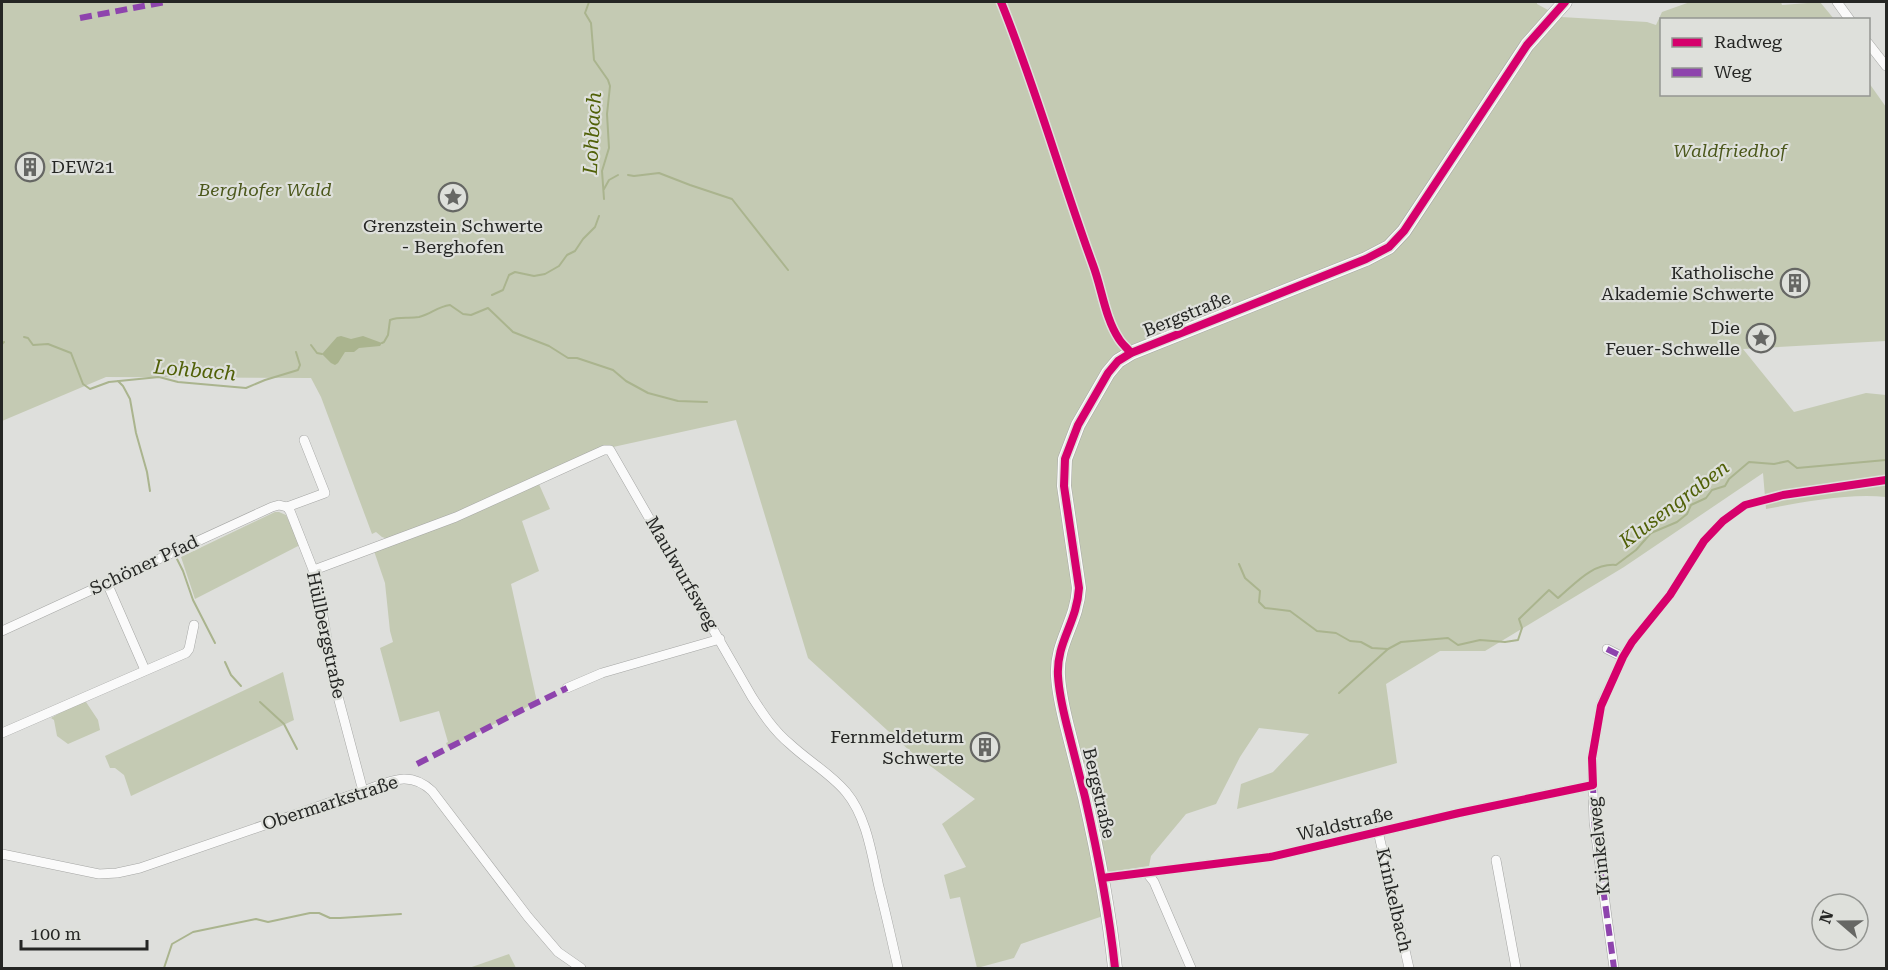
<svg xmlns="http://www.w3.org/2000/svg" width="1888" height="970" font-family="'Roboto Serif',serif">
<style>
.green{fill:#c4cab3}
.water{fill:#aab48e}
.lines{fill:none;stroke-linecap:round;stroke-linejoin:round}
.stream{stroke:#aab48e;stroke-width:2}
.minor-casing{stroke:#a5a6a4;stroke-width:10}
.secondary-casing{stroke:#a5a6a4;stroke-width:15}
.minor{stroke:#fafafa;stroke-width:9}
.secondary{stroke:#fafafa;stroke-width:14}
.quiet{stroke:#8e44ad;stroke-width:6;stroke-dasharray:12 6;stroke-linecap:butt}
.cycleway-casing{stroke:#dee0db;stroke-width:11}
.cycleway{stroke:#d6006c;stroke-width:8}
.labels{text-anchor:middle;stroke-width:4.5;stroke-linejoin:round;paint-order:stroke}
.park-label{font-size:18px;font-style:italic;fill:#4b571b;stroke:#dee0db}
.poi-label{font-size:18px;fill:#252624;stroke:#dee0db;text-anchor:end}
.street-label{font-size:18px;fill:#252624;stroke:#dee0db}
.water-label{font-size:20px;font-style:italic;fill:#506007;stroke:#dee0db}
</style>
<rect width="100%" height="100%" fill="#dedfdc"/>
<!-- green -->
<g class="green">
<path d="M 2,2 L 1537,2 L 1537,4 L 1561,17 L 1647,22 L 1656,25 L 1662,12 L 1690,2 L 1781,2 L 1782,5 L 1820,2 L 1834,19 L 1662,20 L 1662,94 L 1868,94 L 1869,83 L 1886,107 L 1886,341 L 1743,349 L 1794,412 L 1866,393 L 1886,395 L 1886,497 C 1849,493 1804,502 1766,509 L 1763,473 L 1624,567 L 1485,651 L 1440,651 L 1386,684 L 1397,763 L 1237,809 L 1241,784 L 1273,772 L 1309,734 L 1259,728 L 1240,757 L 1216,804 L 1186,814 L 1151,856 L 1149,866 L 1109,872 L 1104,865 L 1103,916 L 1021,944 L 1014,958 L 977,968 L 960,897 L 950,899 L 944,875 L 966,867 L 942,824 L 975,799 L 910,751 L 808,658 L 736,420 L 604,449 L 454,515 L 388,539 L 382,537 L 376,532 L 372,534 L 321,397 L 311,378 L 106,377 L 2,421 Z"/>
<path d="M 538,482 L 550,509 L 522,521 L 539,571 L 511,584 L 537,702 L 448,748 L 446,743 L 448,742 L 439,711 L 400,722 L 380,648 L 393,642 L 390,631 L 385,583 L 374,551 Z"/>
<path d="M 275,512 L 279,512 L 286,515 L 300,545 L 195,599 L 181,557 Z"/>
<path d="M 283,672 L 294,720 L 131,796 L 124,775 L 115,768 L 110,768 L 105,756 Z"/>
<path d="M 84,699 L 98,720 L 100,730 L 68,744 L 57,736 L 54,720 L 51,718 Z"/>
<path d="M 509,954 L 516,968 L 469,968 Z"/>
</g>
<!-- water -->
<path class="water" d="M 341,336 L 351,339 L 363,336 L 382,343 L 380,346 L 359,348 L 354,352 L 345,352 L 338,363 L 335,365 L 331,363 L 322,354 L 337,337 Z"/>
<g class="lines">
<!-- stream -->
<g class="stream">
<path d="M 589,2 L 585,13 L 591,23 L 594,60 L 608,80 L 610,86 L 607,114 L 609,148 L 602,171 L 604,199"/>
<path d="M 628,175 L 634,176 L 659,173 L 690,185 L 732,199 L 788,270"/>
<path d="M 604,189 L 609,180 L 618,175"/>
<path d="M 492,295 L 503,290 L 509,275 L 515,272 L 534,276 L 545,274 L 559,266 L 567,255 L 575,251 L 583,239 L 595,227 L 599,216"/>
<path d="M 24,337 L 28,338 L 33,345 L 48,344 L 71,353 L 83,384 L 90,389 L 109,382 L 159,377 L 178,382 L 246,388 L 265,380 L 298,370 L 300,365 L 296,352"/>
<path d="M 382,343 L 384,342 L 388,335 L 390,320 C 400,316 409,319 419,317 C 432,314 436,307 450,305 L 463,314 L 471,315 L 488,308 L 513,332 L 549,346 L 568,358 L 577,358 L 613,370 L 626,381 L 648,393 L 678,401 L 707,402"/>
<path d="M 2,344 L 4,342"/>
<path d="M 311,345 L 317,353 L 322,354"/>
<path d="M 118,381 L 123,386 L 130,399 L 136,433 L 147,472 L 150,491"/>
<path d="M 176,557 L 183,571 L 193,600 L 215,643"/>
<path d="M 1239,564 L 1245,578 L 1260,591 L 1259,602 L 1265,608 L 1290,611 L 1317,631 L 1336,633 L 1350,641 L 1361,642 L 1372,648 L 1388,649 L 1401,642 L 1448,638 L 1458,645 L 1480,640 L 1505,642 L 1518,640 L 1522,628 L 1519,619 L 1549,590 L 1558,598 C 1575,584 1592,563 1616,565 L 1636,550 L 1651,533 L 1677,522 L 1687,514 L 1691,505 L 1706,498 L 1712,490 L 1725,486 L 1729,479 L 1749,462 L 1774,464 L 1788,461 L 1797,468 L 1886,460"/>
<path d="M 225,662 L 231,675 L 241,686"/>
<path d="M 1339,693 L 1388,649"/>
<path d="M 260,702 L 284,724 L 297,749"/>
<path d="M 164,968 L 172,944 L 193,932 L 256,919 L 268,922 L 310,913 L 319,913 L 330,918 L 340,918 L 401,914"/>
</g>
<!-- minor casing -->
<g class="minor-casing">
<g id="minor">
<path d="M 1837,2 L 1850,20"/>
<path d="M 1868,43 L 1886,66"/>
<path d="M 287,507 L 290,511 L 316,577 L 336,689 L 363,791"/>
<path d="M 287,507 L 325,493 L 304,440"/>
<path d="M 314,570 L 456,517 L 604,450 L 610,450 L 752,697 C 763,714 774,731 790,744 C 808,761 830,773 846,792 C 867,817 872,856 879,887 C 886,914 892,941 898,968"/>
<path d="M 107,583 L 145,670"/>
<path d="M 2,631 L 272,507 L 279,505 L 287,507"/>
<path d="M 1607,649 L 1623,657"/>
<path d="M 567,688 L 602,673 L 720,639"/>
<path d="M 2,733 L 186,653 L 189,649 L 194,625"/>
<path d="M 1378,831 L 1409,968"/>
<path d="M 2,854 L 99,874 L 117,873 L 140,868 L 363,791 C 389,782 409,769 432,791 L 528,917 L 558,952 L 581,968"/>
<path d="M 1496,860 L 1516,968"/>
<path d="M 1147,873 L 1154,882 L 1191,968"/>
<path d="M 1102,878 L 1270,857 L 1459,813 L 1593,785"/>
<path d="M 1614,968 L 1594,822 L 1592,758 L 1601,705 L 1623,657 L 1632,642"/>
</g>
</g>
<!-- secondary casing -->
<g class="secondary-casing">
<path id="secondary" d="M 1115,968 C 1109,911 1098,854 1085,797 C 1079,773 1073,750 1067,726 C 1063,710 1059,693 1058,676 C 1056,642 1077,623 1079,588 L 1064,486 L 1065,459 L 1078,425 L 1108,373 L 1118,361 L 1131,353 L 1366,259 L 1389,247 L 1404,231 L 1527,45 L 1565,2"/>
</g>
<!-- minor -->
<use href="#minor" class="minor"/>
<!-- secondary -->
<use href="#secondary" class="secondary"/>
<!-- quiet -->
<g class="quiet">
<path d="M 80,18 L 165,2"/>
<path d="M 1607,649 L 1623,657"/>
<path d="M 417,764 L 522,710 L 567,688"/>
<path d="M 1593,781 L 1594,822 L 1614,968"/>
</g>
<!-- cycleway casing -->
<g class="cycleway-casing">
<g id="cycleway">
<path d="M 1001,2 C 1036,88 1061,178 1093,265 C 1102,289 1105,318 1119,339 C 1122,344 1127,348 1131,353"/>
<path d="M 1102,878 L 1270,857 L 1459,813 L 1593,785 L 1592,758 L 1601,706 L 1623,657 L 1632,642 L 1670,595 L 1704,541 L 1723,521 L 1745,505 L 1783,495 L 1886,480"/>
<path d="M 1115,968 C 1109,911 1098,854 1085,797 C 1079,773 1073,750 1067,726 C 1063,710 1059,693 1058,676 C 1056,642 1077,623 1079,588 L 1064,486 L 1065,459 L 1078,425 L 1108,373 L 1118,361 L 1131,353 L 1366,259 L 1389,247 L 1404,231 L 1527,45 L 1565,2"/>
</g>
</g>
<!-- cycleway -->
<use href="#cycleway" class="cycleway"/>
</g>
<!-- icons -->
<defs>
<g id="building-ring" transform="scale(1.5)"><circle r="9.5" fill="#dee0db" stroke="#666764" stroke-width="1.5"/><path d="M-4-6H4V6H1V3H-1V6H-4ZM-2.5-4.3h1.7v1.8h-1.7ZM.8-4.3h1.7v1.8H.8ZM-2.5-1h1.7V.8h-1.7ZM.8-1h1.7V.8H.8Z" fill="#666764"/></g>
<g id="sight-ring" transform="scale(1.5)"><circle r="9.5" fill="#dee0db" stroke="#666764" stroke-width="1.5"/><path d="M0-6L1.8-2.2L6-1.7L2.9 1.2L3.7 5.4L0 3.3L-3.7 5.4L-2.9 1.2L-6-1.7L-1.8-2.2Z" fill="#666764"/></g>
</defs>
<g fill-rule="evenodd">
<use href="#building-ring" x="30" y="167"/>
<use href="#sight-ring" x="453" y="197"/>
<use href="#building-ring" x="1795" y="283"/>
<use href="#sight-ring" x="1761" y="338"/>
<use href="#building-ring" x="985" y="747"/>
</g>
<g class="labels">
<!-- park labels -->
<g class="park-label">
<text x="1730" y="157">Waldfriedhof</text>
<text x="265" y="196">Berghofer Wald</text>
</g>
<!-- poi labels -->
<g class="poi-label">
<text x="51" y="173" text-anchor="start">DEW21</text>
<text x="453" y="232" text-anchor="middle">Grenzstein Schwerte<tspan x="453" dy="21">- Berghofen</tspan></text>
<text x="1774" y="279">Katholische<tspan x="1774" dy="21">Akademie Schwerte</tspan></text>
<text x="1740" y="334">Die<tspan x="1740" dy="21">Feuer-Schwelle</tspan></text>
<text x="964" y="743">Fernmeldeturm<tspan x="964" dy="21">Schwerte</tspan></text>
</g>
<!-- street labels -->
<g class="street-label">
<text transform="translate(1187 314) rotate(-22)" y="6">Bergstraße</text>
<text transform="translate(144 565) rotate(-25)" y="6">Schöner Pfad</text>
<text transform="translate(682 573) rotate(60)" y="6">Maulwurfsweg</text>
<text transform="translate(326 635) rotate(78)" y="6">Hüllbergstraße</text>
<text transform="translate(1099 793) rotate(77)" y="6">Bergstraße</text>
<text transform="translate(330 803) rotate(-18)" y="6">Obermarkstraße</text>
<text transform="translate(1345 824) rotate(-13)" y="6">Waldstraße</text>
<text transform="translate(1599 846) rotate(-96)" y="6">Krinkelweg</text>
<text transform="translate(1394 900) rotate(77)" y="6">Krinkelbach</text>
</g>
<!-- water labels -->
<g class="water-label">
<text transform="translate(592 133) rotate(-87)" y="7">Lohbach</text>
<text transform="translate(195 370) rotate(5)" y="7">Lohbach</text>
<text transform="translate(1674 504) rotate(-37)" y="7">Klusengraben</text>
</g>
</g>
<!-- border -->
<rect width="1888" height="970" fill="none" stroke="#252624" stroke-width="6"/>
<!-- legend -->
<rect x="1660" y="18" width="210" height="78" fill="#dee0db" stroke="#949692" stroke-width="1.5"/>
<rect x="1672" y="38" width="30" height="9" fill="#d6006c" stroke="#949692" stroke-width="1.5"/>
<text x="1714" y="48" font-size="18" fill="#252624">Radweg</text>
<rect x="1672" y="68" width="30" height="9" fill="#8e44ad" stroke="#949692" stroke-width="1.5"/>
<text x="1714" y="78" font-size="18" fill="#252624">Weg</text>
<!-- north arrow -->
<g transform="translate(1840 922) rotate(290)"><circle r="28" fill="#dee0db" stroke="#949692" stroke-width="1.5"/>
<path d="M0-4.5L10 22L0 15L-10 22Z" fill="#666764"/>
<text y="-9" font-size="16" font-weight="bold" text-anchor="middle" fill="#252624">N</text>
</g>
<!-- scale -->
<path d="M21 940v9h126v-9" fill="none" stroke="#252624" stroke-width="3"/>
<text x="30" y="940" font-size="18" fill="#252624" stroke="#dee0db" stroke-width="4.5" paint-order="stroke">100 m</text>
</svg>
